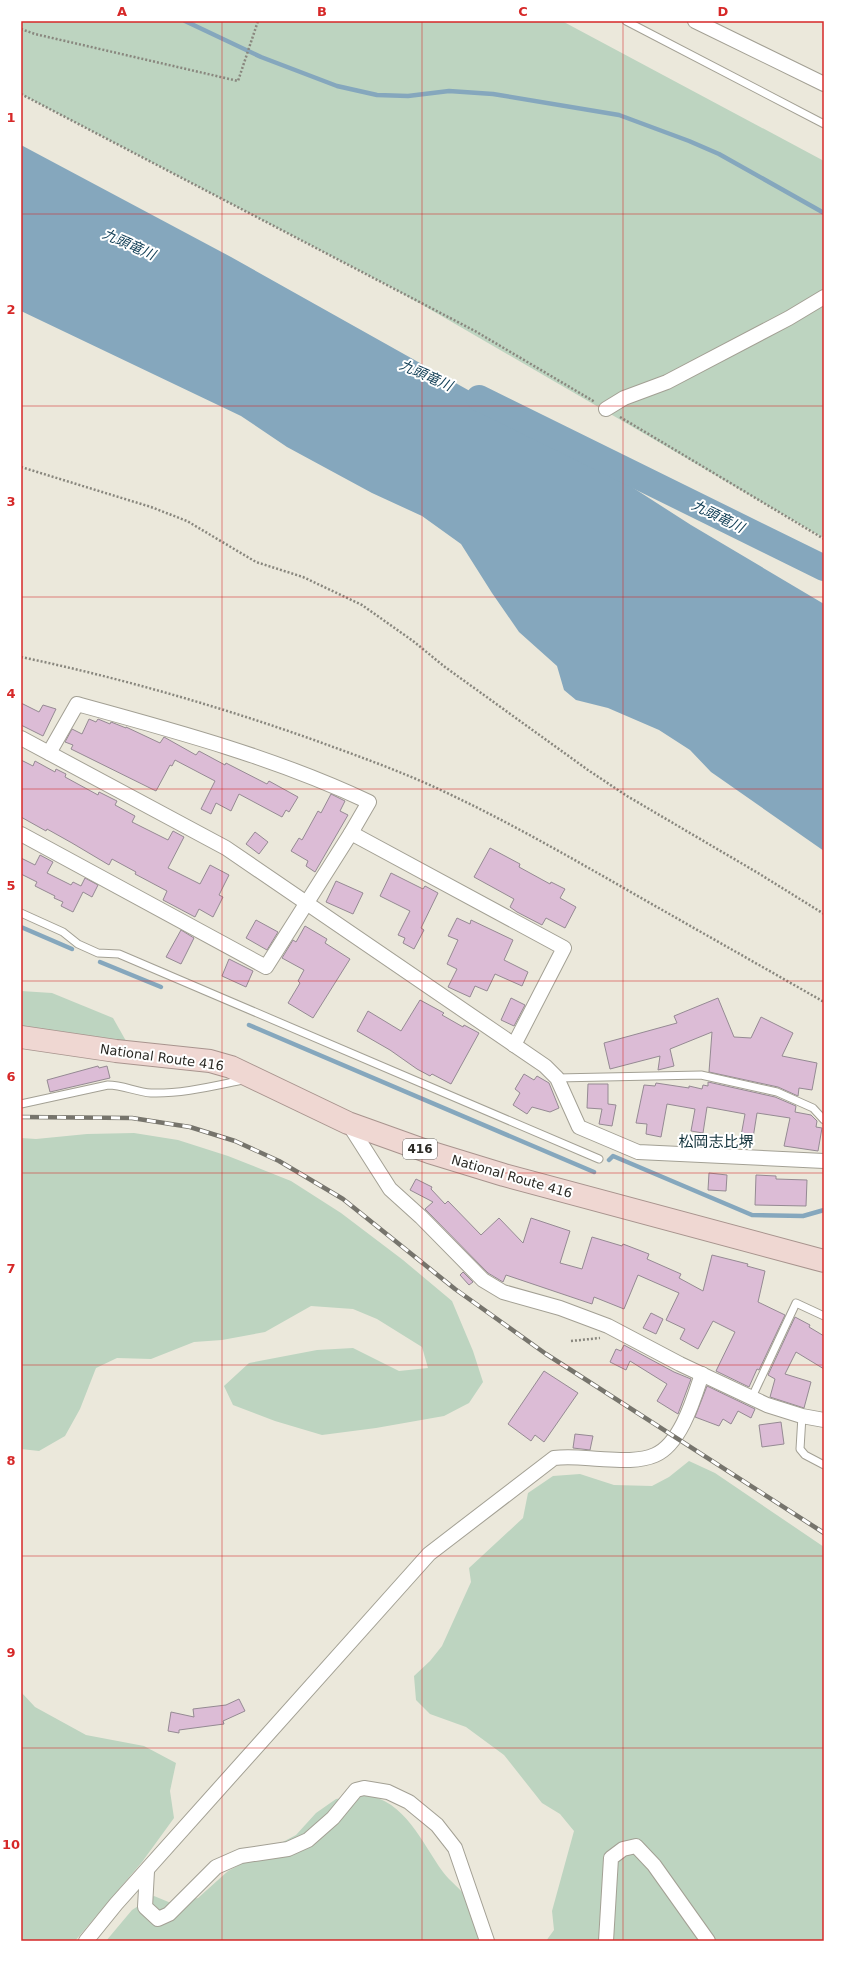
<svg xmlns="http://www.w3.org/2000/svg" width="845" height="1962" font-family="'DejaVu Sans','Noto Sans JP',sans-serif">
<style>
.green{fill:#bdd4c0}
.water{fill:#85a7bd}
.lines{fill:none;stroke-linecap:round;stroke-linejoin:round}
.stream{stroke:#85a7bd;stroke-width:4.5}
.river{stroke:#85a7bd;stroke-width:26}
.building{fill:#dcbcd6;stroke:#958a93}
.service-casing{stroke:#a3a094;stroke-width:9}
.minor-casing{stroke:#a3a094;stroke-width:16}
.trunk-casing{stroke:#a8948e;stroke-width:24}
.path{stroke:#89877e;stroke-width:2.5;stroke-dasharray:2 2;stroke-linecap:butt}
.service{stroke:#fff;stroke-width:7}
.minor{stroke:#fff;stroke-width:14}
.trunk{stroke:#efd7d2;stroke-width:22}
.rail-casing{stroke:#76746c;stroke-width:4.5}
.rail{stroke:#fff;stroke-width:3;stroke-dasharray:9;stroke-linecap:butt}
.grid{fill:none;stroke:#d62828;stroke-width:1;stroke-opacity:0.55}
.labels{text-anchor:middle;stroke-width:4;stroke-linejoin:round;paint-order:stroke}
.shield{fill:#fff;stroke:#6b6a66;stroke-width:1}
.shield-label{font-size:12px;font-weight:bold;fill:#2b2a25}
.street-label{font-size:13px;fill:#2b2a25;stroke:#fff}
.water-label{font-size:14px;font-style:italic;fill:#0e3c54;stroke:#fff}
.quarter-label{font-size:15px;fill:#12323b;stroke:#fff}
.neatline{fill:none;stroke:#d62828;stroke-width:1.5}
.grid-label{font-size:13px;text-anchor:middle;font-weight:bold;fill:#d62828}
</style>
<rect width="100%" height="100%" fill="#ebe8db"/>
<!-- green -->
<g class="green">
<path d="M 21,21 L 562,21 L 824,161 L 824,538 L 395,289 L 21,94 Z"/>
<path d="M 21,991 L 52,993 L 113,1018 L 126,1041 L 21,1027 Z"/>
<path d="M 134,1133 L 178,1140 L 228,1156 L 291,1181 L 341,1213 L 403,1260 L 452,1301 L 473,1351 L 483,1382 L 469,1403 L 444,1416 L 376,1428 L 322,1435 L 275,1421 L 233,1405 L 224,1386 L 249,1363 L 317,1350 L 353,1348 L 399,1371 L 428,1368 L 422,1347 L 377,1319 L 353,1309 L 311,1306 L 265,1332 L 222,1340 L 194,1342 L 151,1359 L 117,1358 L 96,1368 L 80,1409 L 65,1436 L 39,1451 L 21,1449 L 21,1138 L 36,1139 L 87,1134 Z"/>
<path d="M 689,1461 L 715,1473 L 824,1547 L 824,1941 L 546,1941 L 554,1930 L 552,1911 L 574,1831 L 560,1814 L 542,1803 L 504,1755 L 466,1727 L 430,1714 L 416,1700 L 414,1676 L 430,1661 L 442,1646 L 471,1582 L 469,1568 L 523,1518 L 528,1493 L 553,1476 L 580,1474 L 614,1485 L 652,1486 L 669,1477 Z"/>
<path d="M 21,1692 L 35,1707 L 86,1735 L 144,1746 L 176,1763 L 170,1791 L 174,1818 L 142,1862 L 75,1941 L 21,1941 Z"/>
<path d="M 365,1795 C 405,1800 422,1843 443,1872 C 450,1882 462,1889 468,1900 C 474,1911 476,1928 480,1941 L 106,1941 L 132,1910 L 154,1896 L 171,1903 L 198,1898 L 228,1871 L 296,1835 L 316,1813 L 336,1799 Z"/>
</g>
<!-- water -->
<path class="water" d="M 21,145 L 231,257 L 568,446 L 691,525 L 824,604 L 824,851 L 711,772 L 690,750 L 659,730 L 608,708 L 576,700 L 564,690 L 557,666 L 519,632 L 492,593 L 461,544 L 422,516 L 372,493 L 287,447 L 241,416 L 21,311 Z"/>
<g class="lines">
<!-- stream -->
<g class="stream">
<path d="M 185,21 L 261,57 L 337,86 L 377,95 L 408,96 L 449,91 L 493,94 L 619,115 L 689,141 L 719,154 L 824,213"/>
<path d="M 21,927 L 72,949"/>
<path d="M 100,962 L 161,987"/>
<path d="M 249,1025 L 594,1172"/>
<path d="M 609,1160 L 613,1156 L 752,1215 L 803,1216 L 824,1210"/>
</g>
<!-- river -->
<path class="river" d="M 479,398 L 824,568"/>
</g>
<!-- building -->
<g class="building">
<path d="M 21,703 L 39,712 L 43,705 L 56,709 L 43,736 L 21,725 Z"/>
<path d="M 89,719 L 96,722 L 98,719 L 110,724 L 111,722 L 126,728 L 126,727 L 160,743 L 164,737 L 196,755 L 199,751 L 225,765 L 226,763 L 267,784 L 269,781 L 298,797 L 289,812 L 286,810 L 282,817 L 239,794 L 231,811 L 216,803 L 211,814 L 201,809 L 215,781 L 175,760 L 172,766 L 170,765 L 156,791 L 71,749 L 73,745 L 65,742 L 72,729 L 82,734 Z"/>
<path d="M 21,760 L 33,766 L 35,761 L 55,772 L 56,769 L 66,774 L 65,777 L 98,795 L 99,792 L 117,801 L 115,805 L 135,816 L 132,822 L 168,840 L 173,831 L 184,837 L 168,868 L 200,884 L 210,865 L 229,875 L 219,895 L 223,897 L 213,917 L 199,909 L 195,917 L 163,900 L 167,891 L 135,874 L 136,872 L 112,859 L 109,865 L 72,843 L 47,829 L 46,831 L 21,817 Z"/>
<path d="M 331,794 L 345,801 L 340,811 L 348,815 L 315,872 L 306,866 L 308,861 L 291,851 L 299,838 L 302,840 L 318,811 L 321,813 Z"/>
<path d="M 255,832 L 268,842 L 259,854 L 246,844 Z"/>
<path d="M 490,848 L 520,864 L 519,867 L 550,884 L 551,882 L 565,889 L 560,898 L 576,907 L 565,928 L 546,918 L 542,925 L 517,912 L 510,907 L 514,899 L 474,877 Z"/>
<path d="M 40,855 L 53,862 L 47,873 L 71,885 L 73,882 L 81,886 L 85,878 L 98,885 L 92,897 L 83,892 L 73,912 L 61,906 L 63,902 L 54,898 L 55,896 L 35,886 L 37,882 L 21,874 L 21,858 L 35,865 Z"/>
<path d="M 391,873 L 423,889 L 425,886 L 438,893 L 421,928 L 424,930 L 414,949 L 403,943 L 405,938 L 398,935 L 410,911 L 380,896 Z"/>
<path d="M 336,881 L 363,893 L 353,914 L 326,902 Z"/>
<path d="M 457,918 L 470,924 L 471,920 L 513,940 L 504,960 L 528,972 L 522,986 L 495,974 L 487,991 L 475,986 L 470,997 L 448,987 L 457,969 L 447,964 L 458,940 L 448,936 Z"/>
<path d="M 256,920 L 278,932 L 267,950 L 246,938 Z"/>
<path d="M 305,926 L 327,939 L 325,943 L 350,959 L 313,1018 L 288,1003 L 300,983 L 298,981 L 304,970 L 282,958 L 293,940 L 296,942 Z"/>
<path d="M 181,930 L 194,938 L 181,964 L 166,957 Z"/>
<path d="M 229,959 L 253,971 L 246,987 L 222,976 Z"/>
<path d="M 511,998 L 525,1005 L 514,1026 L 501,1020 Z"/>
<path d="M 718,998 L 734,1037 L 751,1038 L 761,1017 L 793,1033 L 782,1056 L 817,1063 L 812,1090 L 799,1088 L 798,1096 L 778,1087 L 709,1072 L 712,1032 L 670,1049 L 674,1066 L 658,1070 L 660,1056 L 610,1069 L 604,1043 L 677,1023 L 674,1016 Z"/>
<path d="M 420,1000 L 444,1013 L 442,1015 L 463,1027 L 464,1025 L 479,1033 L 451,1084 L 432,1074 L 430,1076 L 417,1069 L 390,1050 L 357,1031 L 368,1011 L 401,1031 Z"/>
<path d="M 98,1066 L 99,1068 L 107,1066 L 110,1078 L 50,1092 L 47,1080 Z"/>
<path d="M 524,1074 L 534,1080 L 537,1076 L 549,1083 L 559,1108 L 550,1112 L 532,1107 L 527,1114 L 513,1105 L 520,1093 L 515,1089 Z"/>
<path d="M 708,1082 L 775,1097 L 796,1106 L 795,1112 L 811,1115 L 817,1121 L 816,1127 L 822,1128 L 818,1151 L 784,1146 L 790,1118 L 757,1113 L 753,1138 L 741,1136 L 745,1114 L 707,1107 L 703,1133 L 691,1131 L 695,1109 L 667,1104 L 661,1137 L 646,1134 L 647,1124 L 636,1123 L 644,1085 L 655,1086 L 656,1083 L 689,1088 L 689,1086 L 702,1089 L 703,1085 L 708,1086 Z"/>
<path d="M 588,1084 L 608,1084 L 608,1104 L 616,1105 L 612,1126 L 599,1124 L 602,1109 L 587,1108 Z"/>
<path d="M 709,1173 L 727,1175 L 726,1191 L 708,1190 Z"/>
<path d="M 756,1175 L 776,1176 L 776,1179 L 807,1180 L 806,1206 L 755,1205 Z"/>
<path d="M 416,1179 L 432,1187 L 431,1189 L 445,1204 L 448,1201 L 481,1235 L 499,1218 L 523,1243 L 531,1218 L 570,1231 L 560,1263 L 582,1269 L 592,1237 L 622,1246 L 623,1244 L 649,1254 L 647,1259 L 681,1274 L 679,1278 L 703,1291 L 712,1255 L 748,1264 L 747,1266 L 765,1271 L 758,1302 L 785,1315 L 759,1370 L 757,1369 L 749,1387 L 716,1371 L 735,1332 L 713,1321 L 698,1349 L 680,1339 L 685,1329 L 666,1320 L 679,1293 L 638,1275 L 624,1309 L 594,1297 L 592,1304 L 506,1275 L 503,1282 L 488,1273 L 425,1209 L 433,1202 L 410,1190 Z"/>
<path d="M 463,1272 L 473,1282 L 469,1285 L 460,1275 Z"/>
<path d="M 651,1313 L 663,1319 L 656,1334 L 643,1328 Z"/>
<path d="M 795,1317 L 810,1325 L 809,1327 L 824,1336 L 824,1369 L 796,1352 L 785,1374 L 811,1382 L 804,1408 L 770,1397 L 775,1379 L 768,1375 Z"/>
<path d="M 624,1345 L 674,1372 L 691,1379 L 678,1414 L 657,1401 L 667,1384 L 630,1361 L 626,1370 L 610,1362 L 616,1349 L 621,1351 Z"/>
<path d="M 544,1371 L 578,1393 L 544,1442 L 535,1435 L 531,1441 L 508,1424 Z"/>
<path d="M 707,1386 L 755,1409 L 751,1418 L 738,1411 L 731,1424 L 723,1419 L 719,1426 L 695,1417 Z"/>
<path d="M 781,1422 L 784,1444 L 762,1447 L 759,1425 Z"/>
<path d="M 575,1434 L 593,1436 L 590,1450 L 573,1448 Z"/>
<path d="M 239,1699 L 245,1711 L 223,1721 L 224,1724 L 179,1730 L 179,1733 L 168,1731 L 171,1712 L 194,1717 L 193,1709 L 226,1705 Z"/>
</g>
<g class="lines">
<!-- service casing -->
<g class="service-casing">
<g id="service">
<path d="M 626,21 L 824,124"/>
<path d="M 21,913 L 63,932 L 78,944 L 98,953 L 119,954 L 599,1159"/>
<path d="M 557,1078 L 701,1075 L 777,1092 L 813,1108 L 824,1120"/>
<path d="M 21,1104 L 108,1085 C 123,1085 136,1092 151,1093 C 182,1094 213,1086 243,1080"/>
<path d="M 752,1397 L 796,1303 L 824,1316"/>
<path d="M 802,1416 L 800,1449 L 805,1455 L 824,1465"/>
</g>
</g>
<!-- minor casing -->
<g class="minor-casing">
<g id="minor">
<path d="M 695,21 L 824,84"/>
<path d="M 606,409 L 624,398 L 667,382 L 789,318 L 824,297"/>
<path d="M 21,738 L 226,848 L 545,1066 L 557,1078 L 579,1127 L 638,1152 L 824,1161"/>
<path d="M 351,833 L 564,948 L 514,1045"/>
<path d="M 21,834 L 266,967 L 351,833 L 369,802 C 276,758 176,731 77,704 L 49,753"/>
<path d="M 348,1123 L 390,1189 L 421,1217 L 483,1280 L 503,1292 L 560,1308 L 608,1326 L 680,1364 L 767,1405 L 802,1416 L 824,1420"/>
<path d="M 147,1871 L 145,1907 L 158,1919 L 169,1914 L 216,1867 L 241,1856 L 288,1849 L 308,1840 L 333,1818 L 356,1790 L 364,1788 L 388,1792 L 409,1802 L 437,1825 L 455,1848 L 487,1941"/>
<path d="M 86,1941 L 116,1904 L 429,1554 L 554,1458 C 570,1456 584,1458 600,1459 C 617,1460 639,1462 655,1455 C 681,1444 694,1398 702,1374"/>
<path d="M 606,1941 L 611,1858 L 623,1849 L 636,1846 L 654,1865 L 708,1941"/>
</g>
</g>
<!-- trunk casing -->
<g class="trunk-casing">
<path id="trunk" d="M 21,1037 L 116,1051 L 210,1061 L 231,1067 L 348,1123 L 429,1152 L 504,1175 L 824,1261"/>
</g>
<!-- path -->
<g class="path">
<path d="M 21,29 L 35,34 L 238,81 L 258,21"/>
<path d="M 21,94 L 475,331 L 595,402"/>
<path d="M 620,417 L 824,539"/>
<path d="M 21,467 L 151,507 L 187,521 L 256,562 L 303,577 L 362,605 L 413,641 L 445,667 L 588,770 L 627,796 L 758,873 L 824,914"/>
<path d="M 21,657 C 121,678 218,706 314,740 C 358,756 403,772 445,792 C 511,823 573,859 636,895 C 699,931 761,966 824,1002"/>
<path d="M 571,1341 L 600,1338"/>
</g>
<!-- service -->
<use href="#service" class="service"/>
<!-- minor -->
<use href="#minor" class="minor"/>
<!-- trunk -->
<use href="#trunk" class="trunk"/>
<!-- rail casing -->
<g class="rail-casing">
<path id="rail" d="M 21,1117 L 132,1118 L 190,1127 L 235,1141 L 279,1161 L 343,1199 L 455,1289 L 546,1354 L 824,1533"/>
</g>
<!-- rail -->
<use href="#rail" class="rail"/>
</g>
<!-- grid -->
<path class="grid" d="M 222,21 L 222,1941M 422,21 L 422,1941M 623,21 L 623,1941M 21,214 L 824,214M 21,406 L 824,406M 21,597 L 824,597M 21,789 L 824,789M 21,981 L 824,981M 21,1173 L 824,1173M 21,1365 L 824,1365M 21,1556 L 824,1556M 21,1748 L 824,1748"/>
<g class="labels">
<!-- shield labels -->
<rect class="shield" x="403" y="1139" width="34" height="20" rx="3"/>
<g class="shield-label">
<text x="420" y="1153">416</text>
</g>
<!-- street labels -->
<g class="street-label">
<text transform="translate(162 1057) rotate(8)" y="5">National Route 416</text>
<text transform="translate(512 1176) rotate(16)" y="5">National Route 416</text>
</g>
<!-- water labels -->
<g class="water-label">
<text transform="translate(129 244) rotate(24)" y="5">九頭竜川</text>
<text transform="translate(426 375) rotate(24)" y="5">九頭竜川</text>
<text transform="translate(718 516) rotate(26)" y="5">九頭竜川</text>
</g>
<!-- quarter labels -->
<g class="quarter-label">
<text x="716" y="1147">松岡志比堺</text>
</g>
</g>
<!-- border -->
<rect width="845" height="1962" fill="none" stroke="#ffffff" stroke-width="44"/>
<rect x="22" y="22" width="801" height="1918" class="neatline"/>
<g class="grid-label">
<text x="122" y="16">A</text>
<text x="322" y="16">B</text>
<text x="523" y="16">C</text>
<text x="723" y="16">D</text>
<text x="11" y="122">1</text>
<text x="11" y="314">2</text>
<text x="11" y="506">3</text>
<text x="11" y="698">4</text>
<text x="11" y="890">5</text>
<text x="11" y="1081">6</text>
<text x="11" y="1273">7</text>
<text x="11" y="1465">8</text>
<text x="11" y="1657">9</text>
<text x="11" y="1849">10</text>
</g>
</svg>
